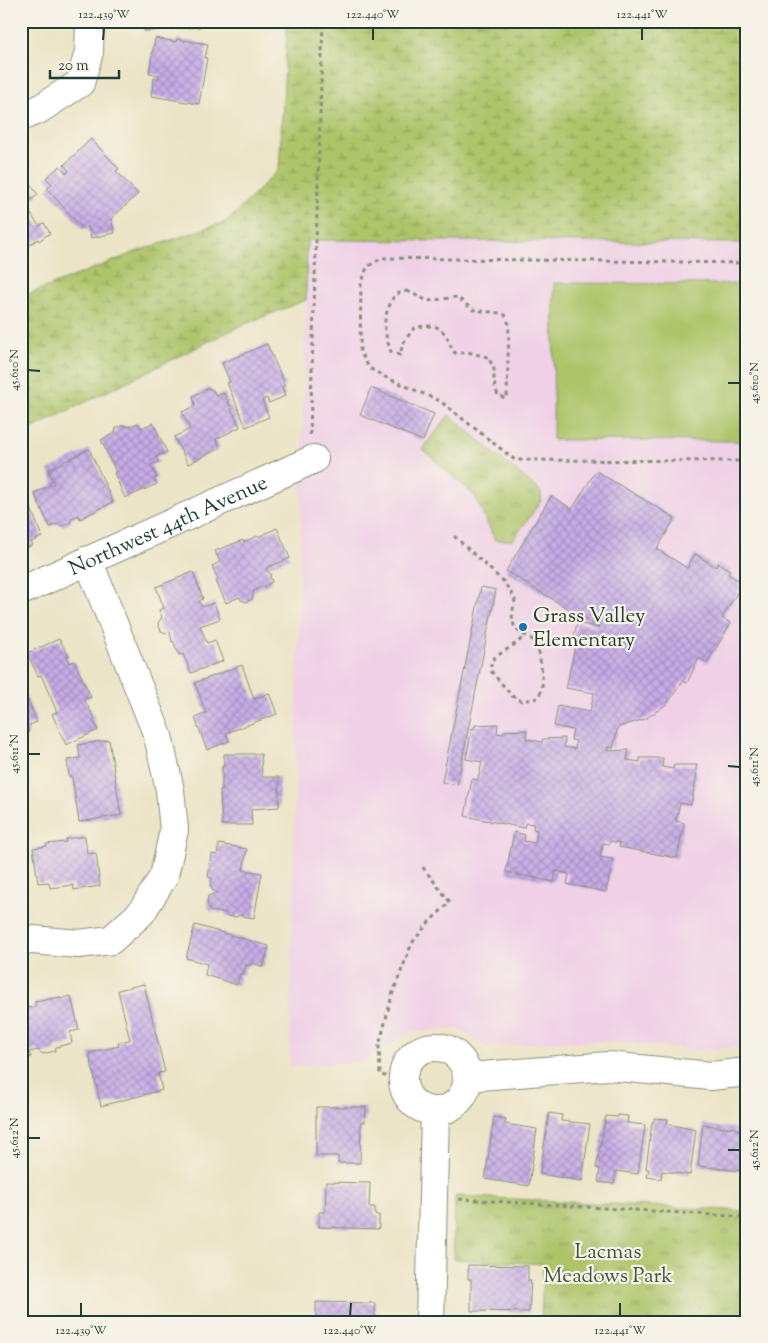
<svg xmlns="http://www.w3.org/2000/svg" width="768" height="1343" font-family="'Sorts Mill Goudy',serif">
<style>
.built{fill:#efd0e6}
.grass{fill:url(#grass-tufts);stroke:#66804e}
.wetland{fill:url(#wetland-marsh);stroke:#66804e}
.garden{fill:#adc469;stroke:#66804e}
.building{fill:url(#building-cross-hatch)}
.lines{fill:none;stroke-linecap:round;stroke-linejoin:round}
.minor-casing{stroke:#86907d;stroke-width:30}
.path{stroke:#86907d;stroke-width:3;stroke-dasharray:4 4;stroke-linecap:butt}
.minor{stroke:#fff;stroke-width:28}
.ticks{fill:none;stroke:#1f3d34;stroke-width:2}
.poi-dot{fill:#1f6fb2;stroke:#f7f3e8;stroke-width:2}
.labels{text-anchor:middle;stroke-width:4.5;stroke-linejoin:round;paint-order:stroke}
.street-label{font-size:21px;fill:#1f3d34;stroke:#f7f3e8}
.poi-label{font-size:21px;fill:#1f3d34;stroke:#f7f3e8;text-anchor:start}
.park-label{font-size:21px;fill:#3b583f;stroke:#f7f3e8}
.neatline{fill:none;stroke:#1f3d34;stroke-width:2}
.ticks-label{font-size:12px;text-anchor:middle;fill:#1f3d34}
</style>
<defs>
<pattern id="grass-tufts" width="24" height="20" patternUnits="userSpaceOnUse" patternTransform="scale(1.25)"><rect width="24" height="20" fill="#adc469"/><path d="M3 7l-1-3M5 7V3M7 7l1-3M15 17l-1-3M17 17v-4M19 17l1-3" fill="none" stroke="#8ca057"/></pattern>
<pattern id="wetland-marsh" width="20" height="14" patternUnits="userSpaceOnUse" patternTransform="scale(1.25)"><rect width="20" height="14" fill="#adc469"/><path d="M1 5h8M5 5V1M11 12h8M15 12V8" fill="none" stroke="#8ca057"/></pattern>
<pattern id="building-cross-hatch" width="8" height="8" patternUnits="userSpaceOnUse" patternTransform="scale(1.25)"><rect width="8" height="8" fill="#c7ace7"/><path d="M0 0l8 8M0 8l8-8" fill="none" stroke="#a18dbc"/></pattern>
</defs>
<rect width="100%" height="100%" fill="#f7f3e8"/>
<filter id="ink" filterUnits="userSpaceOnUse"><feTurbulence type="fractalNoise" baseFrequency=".02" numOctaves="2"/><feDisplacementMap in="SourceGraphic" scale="10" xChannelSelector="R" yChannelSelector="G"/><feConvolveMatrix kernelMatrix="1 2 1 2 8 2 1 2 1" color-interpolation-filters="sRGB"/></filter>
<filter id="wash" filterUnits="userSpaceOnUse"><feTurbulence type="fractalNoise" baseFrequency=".0096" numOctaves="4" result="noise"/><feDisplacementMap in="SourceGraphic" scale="20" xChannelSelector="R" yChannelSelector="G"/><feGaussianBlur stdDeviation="1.12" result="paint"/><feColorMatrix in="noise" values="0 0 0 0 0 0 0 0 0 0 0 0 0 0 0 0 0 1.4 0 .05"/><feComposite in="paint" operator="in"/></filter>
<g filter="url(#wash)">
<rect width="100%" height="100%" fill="#ece4c6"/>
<!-- built -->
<path class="built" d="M 307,240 L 747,243 L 747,1046 L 696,1051 L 616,1041 L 557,1042 L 486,1047 L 458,1029 L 409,1032 L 364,1061 L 289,1067 Z"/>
<!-- grass -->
<g class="grass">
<path d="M 449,415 L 541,492 L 541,501 L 513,540 L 495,540 L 475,496 L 422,449 Z"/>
<path d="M 455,1196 L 747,1211 L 747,1322 L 541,1322 L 543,1264 L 453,1259 Z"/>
</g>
<!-- wetland -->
<path class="wetland" d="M 285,21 L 747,21 L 747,243 L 307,240 L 306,300 L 240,326 L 21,434 L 21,297 L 141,250 L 228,221 L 279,169 L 287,31 Z"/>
<!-- garden -->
<path class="garden" d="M 554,283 L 747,284 L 747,441 L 553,440 Z"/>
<g id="blocks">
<!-- building -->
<g class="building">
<path d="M 143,21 L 200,21 L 200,27 L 144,31 Z"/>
<path d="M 21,29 L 27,45 L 21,48 Z"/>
<path d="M 155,38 L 176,42 L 177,39 L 208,44 L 205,58 L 207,58 L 199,104 L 151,96 L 154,78 L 158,79 L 159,75 L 149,73 Z"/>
<path d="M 21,50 L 28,65 L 21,68 Z"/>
<path d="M 91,139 L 119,169 L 116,171 L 138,194 L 111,219 L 115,233 L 91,238 L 88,226 L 84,230 L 47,189 L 52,184 L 46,178 L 60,166 L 66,173 L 69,171 L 64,165 Z"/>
<path d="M 21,171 L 38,195 L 24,204 L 39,226 L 44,223 L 50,233 L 39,241 L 38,239 L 21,251 Z"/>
<path d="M 267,344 L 285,385 L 282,387 L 285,396 L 269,403 L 267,398 L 262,400 L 269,417 L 246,427 L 227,383 L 230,382 L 222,363 Z"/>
<path d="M 208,388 L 213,390 L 216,396 L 224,393 L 240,427 L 216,439 L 220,448 L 188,464 L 174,437 L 190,429 L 182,412 L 195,406 L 193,396 Z"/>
<path d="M 371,388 L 434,414 L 423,441 L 360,415 Z"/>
<path d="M 138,423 L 141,428 L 153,423 L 167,452 L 156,457 L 159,462 L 151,465 L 157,478 L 154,479 L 157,484 L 125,498 L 114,473 L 116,472 L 101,440 L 115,433 L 116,428 L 123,425 L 128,427 Z"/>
<path d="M 89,449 L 113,502 L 80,519 L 78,515 L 72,518 L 70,523 L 63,526 L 57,524 L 50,527 L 34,493 L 54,484 L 48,470 Z"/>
<path d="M 596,471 L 675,518 L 657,549 L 687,568 L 695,554 L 716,567 L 718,563 L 730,570 L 728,574 L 743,583 L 722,618 L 731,623 L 707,663 L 699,658 L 687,683 L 683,681 L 667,704 L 645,719 L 618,727 L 613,748 L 608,747 L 607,751 L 629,750 L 627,760 L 640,762 L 640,758 L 663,758 L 662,767 L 673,769 L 674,765 L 697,765 L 695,773 L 697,774 L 691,805 L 680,803 L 676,821 L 684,823 L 677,858 L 619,847 L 620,843 L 610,841 L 609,844 L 603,843 L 600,857 L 613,859 L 606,892 L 567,884 L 569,874 L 556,871 L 554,882 L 506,872 L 514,832 L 525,835 L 524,841 L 535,843 L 537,830 L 533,829 L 534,824 L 525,823 L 524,828 L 465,816 L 472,779 L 478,780 L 482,762 L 466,759 L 472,728 L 474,729 L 475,725 L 498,724 L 497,733 L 503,734 L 504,731 L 527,730 L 526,739 L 542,742 L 543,739 L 565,738 L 564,747 L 575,749 L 576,741 L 571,740 L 573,730 L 554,726 L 558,706 L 590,712 L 594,693 L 566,688 L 576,642 L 573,642 L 577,623 L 600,628 L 506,571 L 551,496 L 572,509 Z"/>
<path d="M 29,503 L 42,537 L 31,542 L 33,545 L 21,550 L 21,507 Z"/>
<path d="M 277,528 L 290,558 L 266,568 L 271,575 L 270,576 L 272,582 L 254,591 L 252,599 L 246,602 L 241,600 L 239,597 L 226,603 L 216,581 L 218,580 L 212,566 L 220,562 L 215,551 L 243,540 L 244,542 L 257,536 L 258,537 Z"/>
<path d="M 193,572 L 203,599 L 199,601 L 202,607 L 214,603 L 220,619 L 200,626 L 207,643 L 215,640 L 223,661 L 191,673 L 183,654 L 179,655 L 173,641 L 172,642 L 170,632 L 166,633 L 161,631 L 158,623 L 162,617 L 159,610 L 164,608 L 156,587 Z"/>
<path d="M 481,587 L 496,590 L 457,785 L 442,782 Z"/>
<path d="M 59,639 L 69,656 L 67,657 L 69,663 L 74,661 L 91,697 L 84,699 L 95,719 L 93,720 L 98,730 L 66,745 L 52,714 L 57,712 L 41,675 L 38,676 L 27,653 Z"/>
<path d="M 242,665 L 254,699 L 269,693 L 277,714 L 226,733 L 229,741 L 207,750 L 195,718 L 206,713 L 195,683 Z"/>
<path d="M 21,685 L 37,722 L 27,726 L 29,731 L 27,736 L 21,738 Z"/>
<path d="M 109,740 L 121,815 L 79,822 L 72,777 L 69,777 L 67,760 L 80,758 L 78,745 Z"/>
<path d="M 224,754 L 261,754 L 262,777 L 279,777 L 279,807 L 251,809 L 252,825 L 222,825 L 220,790 L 222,790 L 222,766 L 224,766 Z"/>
<path d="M 85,836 L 87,854 L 96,853 L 100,886 L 74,890 L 73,885 L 50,888 L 49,882 L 38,883 L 33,848 L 47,846 L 46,844 L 66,842 L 66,839 Z"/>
<path d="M 219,844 L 247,849 L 243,870 L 262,873 L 254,918 L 238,915 L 237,917 L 226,916 L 226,913 L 210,911 L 207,903 L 208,896 L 213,894 L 217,894 L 218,892 L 214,892 L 210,886 L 212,878 L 208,877 L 212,854 L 217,855 Z"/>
<path d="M 21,862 L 27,887 L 21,888 Z"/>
<path d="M 195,925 L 269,946 L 263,967 L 253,963 L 249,966 L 246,965 L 243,975 L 240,974 L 237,985 L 205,975 L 207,964 L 186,958 Z"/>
<path d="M 144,984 L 165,1072 L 158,1073 L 162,1090 L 101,1106 L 89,1053 L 119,1046 L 118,1042 L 130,1040 L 118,990 Z"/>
<path d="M 71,996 L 79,1030 L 70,1032 L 72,1043 L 56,1047 L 55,1051 L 42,1054 L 38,1050 L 29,1052 L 31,1057 L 22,1059 L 21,1005 L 25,1004 L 29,1008 L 35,1007 L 35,1002 L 60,997 L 60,999 Z"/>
<path d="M 316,1107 L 366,1107 L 365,1122 L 361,1122 L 360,1163 L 338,1163 L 338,1156 L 316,1156 Z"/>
<path d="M 549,1113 L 562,1115 L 561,1121 L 590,1124 L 582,1181 L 540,1174 Z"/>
<path d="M 618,1115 L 628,1116 L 627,1123 L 645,1125 L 638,1174 L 616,1171 L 614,1184 L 598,1182 L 600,1169 L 596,1168 L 606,1116 L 618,1117 Z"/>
<path d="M 494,1117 L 506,1119 L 505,1124 L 537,1129 L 529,1186 L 485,1179 Z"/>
<path d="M 654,1118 L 668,1119 L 667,1124 L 696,1130 L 690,1175 L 662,1171 L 661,1179 L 647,1177 L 649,1169 L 646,1169 L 652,1122 L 654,1122 Z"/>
<path d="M 703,1124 L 723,1128 L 723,1127 L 737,1128 L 737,1130 L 746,1131 L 741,1171 L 698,1166 Z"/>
<path d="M 326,1182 L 370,1183 L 369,1207 L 375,1207 L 375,1215 L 379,1215 L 379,1229 L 319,1227 L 319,1212 L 325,1212 Z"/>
<path d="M 468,1265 L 528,1266 L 528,1281 L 531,1281 L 529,1312 L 471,1311 L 471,1279 L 468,1279 Z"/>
<path d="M 316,1302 L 375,1303 L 375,1317 L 378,1317 L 378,1322 L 318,1322 L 318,1319 L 316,1319 Z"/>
</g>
</g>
</g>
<g filter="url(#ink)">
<use href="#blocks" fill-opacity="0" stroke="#86907d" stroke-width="1"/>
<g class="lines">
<!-- minor casing -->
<g class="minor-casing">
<g id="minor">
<path d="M 21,117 L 38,110 L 80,83 L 89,52 L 90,21"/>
<path id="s1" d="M 21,591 L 314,459"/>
<path d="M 21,939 L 79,944 L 111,940 L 141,913 L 164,876 L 174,830 L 170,790 L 158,736 L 88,560"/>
<circle cx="435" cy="1079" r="32"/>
<path d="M 468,1077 L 608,1066 L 711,1076 L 747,1072"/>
<path d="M 430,1322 L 435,1112"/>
</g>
</g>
<!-- path -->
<g class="path">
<path d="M 747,263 L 382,258 L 367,267 L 361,285 L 360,351 L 369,368 L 385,377 L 440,401 L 515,460 L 747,461"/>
<path d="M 407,291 L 428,301 L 457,297 L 473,310 L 500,313 L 505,315 L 509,324 L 507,398 L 498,396 L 494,383 L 494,369 L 488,357 L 467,352 L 457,354 C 452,351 452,349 450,344 C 442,324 433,324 414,328 L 403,343 L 400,355 L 391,352 C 382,325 382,320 395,294 Z"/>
<path d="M 310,435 L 323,21"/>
<path d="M 454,536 L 504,582 L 515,599 C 514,607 511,614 513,622 C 516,635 530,635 536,643 C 540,651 543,678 542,687 C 542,691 539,695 538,698 L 522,701 L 512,696 L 491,671 L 491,661 C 501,651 515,647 524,636"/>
<path d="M 402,1079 L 380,1075 L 379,1046 L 392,995 L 412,943 L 429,922 L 450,902 L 421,865"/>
<path d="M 459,1199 L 747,1217"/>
</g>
<!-- minor -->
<use href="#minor" class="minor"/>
</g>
</g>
<!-- ticks -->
<path class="ticks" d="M 103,40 L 104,28M 373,40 L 373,28M 642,40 L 642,28M 28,370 L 40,371M 728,383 L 740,383M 28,754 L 40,754M 728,766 L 740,767M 28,1138 L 40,1138M 728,1150 L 740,1150M 81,1316 L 81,1303M 350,1316 L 351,1303M 620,1316 L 620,1303"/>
<!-- markers -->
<circle class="poi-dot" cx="523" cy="627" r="5"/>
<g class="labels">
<!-- street labels -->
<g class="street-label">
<text dy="7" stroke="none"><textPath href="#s1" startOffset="161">Northwest 44th Avenue</textPath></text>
</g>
<!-- poi labels -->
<g class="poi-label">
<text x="533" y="622">Grass Valley<tspan x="533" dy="24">Elementary</tspan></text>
</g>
<!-- park labels -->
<g class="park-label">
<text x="608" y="1258">Lacmas<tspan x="608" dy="24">Meadows Park</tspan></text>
</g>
</g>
<!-- margin -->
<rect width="768" height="1343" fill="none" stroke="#f7f3e8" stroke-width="55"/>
<!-- scale -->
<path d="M50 70v8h69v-8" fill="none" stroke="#1f3d34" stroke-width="2.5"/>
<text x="58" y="70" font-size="15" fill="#1f3d34" stroke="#f7f3e8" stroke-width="4" paint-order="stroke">20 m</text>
<rect x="28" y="28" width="712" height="1288" class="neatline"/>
<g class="ticks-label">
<text x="104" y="18">122.439°W</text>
<text x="373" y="18">122.440°W</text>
<text x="642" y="18">122.441°W</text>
<text transform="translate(14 370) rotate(-90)" y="4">45.610°N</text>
<text transform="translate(754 383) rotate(-90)" y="4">45.610°N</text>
<text transform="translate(14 754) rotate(-90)" y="4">45.611°N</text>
<text transform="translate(754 767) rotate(-90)" y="4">45.611°N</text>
<text transform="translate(14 1138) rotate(-90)" y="4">45.612°N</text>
<text transform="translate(754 1150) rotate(-90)" y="4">45.612°N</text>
<text x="81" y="1334">122.439°W</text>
<text x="350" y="1334">122.440°W</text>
<text x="620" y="1334">122.441°W</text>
</g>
</svg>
